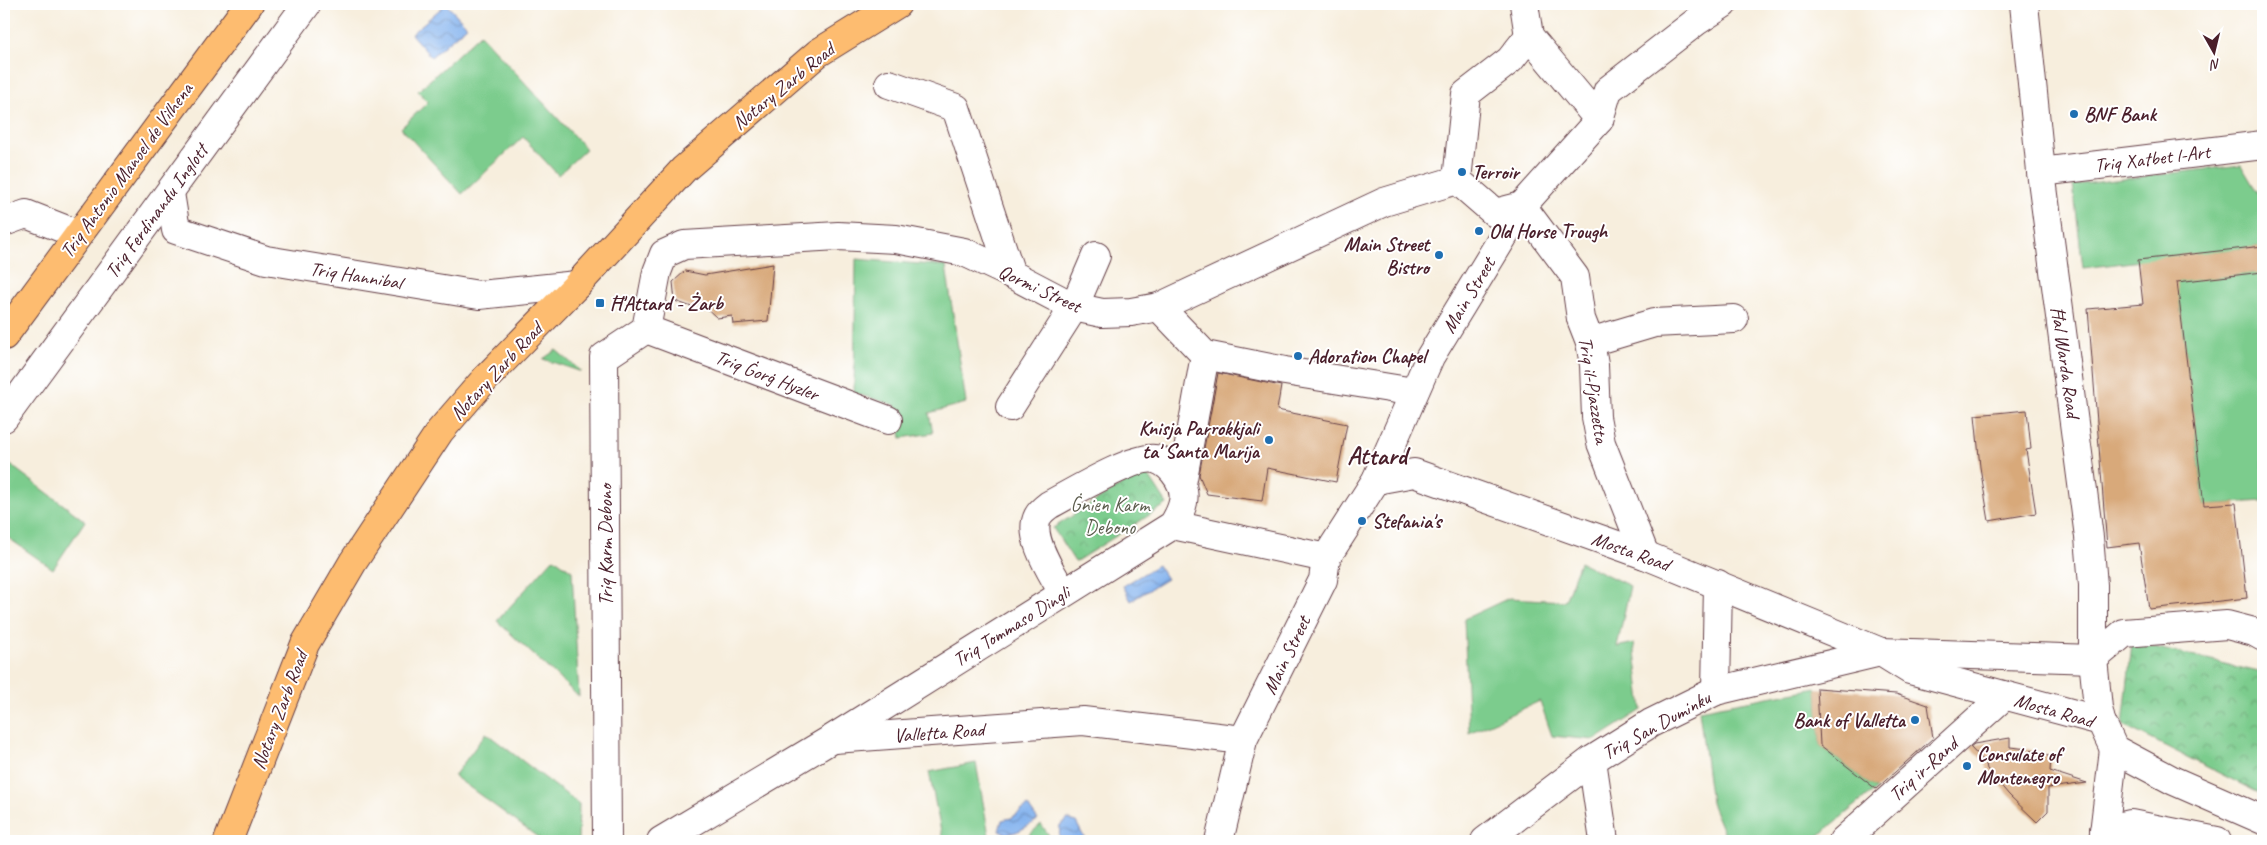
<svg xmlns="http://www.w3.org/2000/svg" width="2267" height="845" font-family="Caveat,sans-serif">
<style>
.green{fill:#7ccc8d;stroke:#63765c}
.park{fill:url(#park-crowns);stroke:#63765c}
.water{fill:url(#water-waves);stroke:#66688c}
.building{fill:#d8a97a}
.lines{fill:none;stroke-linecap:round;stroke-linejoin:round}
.minor-casing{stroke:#643e46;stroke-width:30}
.highway-casing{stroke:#643e46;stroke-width:30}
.minor{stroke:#fff;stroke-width:28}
.highway{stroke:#fdbc70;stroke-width:28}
.poi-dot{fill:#1f6fb2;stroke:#fff;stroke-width:2}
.labels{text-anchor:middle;stroke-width:4;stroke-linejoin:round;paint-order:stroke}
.street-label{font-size:20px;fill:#4a1f2b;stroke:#fff}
.poi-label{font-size:20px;font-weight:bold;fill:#4a1f2b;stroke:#fff;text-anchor:start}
.park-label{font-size:20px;fill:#5c5c4d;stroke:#fff}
.district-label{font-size:25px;font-weight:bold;fill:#4a1f2b;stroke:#fff}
</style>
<defs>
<pattern id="park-crowns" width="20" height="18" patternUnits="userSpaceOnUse" patternTransform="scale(1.25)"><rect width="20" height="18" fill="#7ccc8d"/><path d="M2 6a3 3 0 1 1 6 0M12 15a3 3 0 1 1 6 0" fill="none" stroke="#68a573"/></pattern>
<pattern id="water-waves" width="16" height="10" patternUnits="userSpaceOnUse" patternTransform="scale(1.25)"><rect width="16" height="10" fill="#83b2ee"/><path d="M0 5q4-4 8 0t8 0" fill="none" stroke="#6d90c1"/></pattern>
</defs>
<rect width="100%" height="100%" fill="#fff"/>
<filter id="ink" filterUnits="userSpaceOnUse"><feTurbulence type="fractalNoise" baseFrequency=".02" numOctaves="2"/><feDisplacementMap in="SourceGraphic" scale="10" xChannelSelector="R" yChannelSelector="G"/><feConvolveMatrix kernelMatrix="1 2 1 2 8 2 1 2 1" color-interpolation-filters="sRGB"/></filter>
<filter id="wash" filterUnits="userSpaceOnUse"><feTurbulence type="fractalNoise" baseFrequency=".0096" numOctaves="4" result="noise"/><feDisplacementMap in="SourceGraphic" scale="20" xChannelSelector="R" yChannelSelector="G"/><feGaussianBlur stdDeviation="1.12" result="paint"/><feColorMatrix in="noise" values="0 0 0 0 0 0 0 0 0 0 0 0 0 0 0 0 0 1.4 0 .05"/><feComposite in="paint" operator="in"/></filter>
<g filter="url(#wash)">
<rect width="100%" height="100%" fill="#f7eedd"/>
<!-- green -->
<g class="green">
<path d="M 480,34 L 586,149 L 558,175 L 523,137 L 462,194 L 401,128 L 428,102 L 418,91 Z"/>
<path d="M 2241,165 L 2263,202 L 2263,246 L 2083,268 L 2073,185 Z"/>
<path d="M 856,259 L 946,266 L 966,403 L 929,413 L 933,433 L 901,438 L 895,405 L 854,393 Z"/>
<path d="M 2263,272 L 2263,501 L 2204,505 L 2179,299 L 2171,282 Z"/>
<path d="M 556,350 L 582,372 L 543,359 Z"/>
<path d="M 4,460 L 85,521 L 53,569 L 4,535 Z"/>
<path d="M 554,558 L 572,571 L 579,697 L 497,621 Z"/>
<path d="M 1580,562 L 1630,586 L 1617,647 L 1634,643 L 1642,710 L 1595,740 L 1552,736 L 1540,701 L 1469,733 L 1464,619 L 1509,598 L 1565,601 Z"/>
<path d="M 1817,688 L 1820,745 L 1876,789 L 1812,841 L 1727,841 L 1711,803 L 1699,710 Z"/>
<path d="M 486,733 L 579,804 L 578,841 L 543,841 L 454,776 Z"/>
<path d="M 976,763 L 990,841 L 943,841 L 929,772 Z"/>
<path d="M 1041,824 L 1053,841 L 1023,841 Z"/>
</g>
<!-- park -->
<g class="park">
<path d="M 1145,470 L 1167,504 L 1075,562 L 1053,528 Z"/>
<path d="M 2132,642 L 2263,673 L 2263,795 L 2123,725 Z"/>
</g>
<!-- water -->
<g class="water">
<path d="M 446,4 L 467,26 L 431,57 L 411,34 Z"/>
<path d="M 1158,565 L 1167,579 L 1131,601 L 1123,586 Z"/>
<path d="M 1028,806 L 1038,820 C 1026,826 1012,839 999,831 L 1002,820 L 1011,818 Z"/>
<path d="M 1068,819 L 1076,822 L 1086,841 L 1059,841 L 1060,825 Z"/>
</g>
<g id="blocks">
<!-- building -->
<g class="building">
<path d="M 2263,246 L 2263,272 L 2177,282 L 2204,505 L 2236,503 L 2247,598 L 2149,609 L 2139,543 L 2107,547 L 2088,309 L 2143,304 L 2138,260 Z"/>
<path d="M 773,264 L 768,321 L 733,324 L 732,316 L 717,318 L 700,302 L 692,307 L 675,301 L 673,282 L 685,271 L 705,275 Z"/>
<path d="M 1218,373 L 1281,386 L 1277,410 L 1347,424 L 1336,482 L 1267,468 L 1262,501 L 1207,494 L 1199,475 Z"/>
<path d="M 2027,410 L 2031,449 L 2026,450 L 2036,513 L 1989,521 L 1980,467 L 1975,415 Z"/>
<path d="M 1817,688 L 1896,694 L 1928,705 L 1933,738 L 1876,789 L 1820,745 Z"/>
<path d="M 2010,738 L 2010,747 L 2028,749 L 2051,757 L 2050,771 L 2087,783 L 2048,788 L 2048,811 L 2037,822 L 2009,795 L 1987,769 L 1986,764 L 1970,747 L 1974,744 Z"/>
</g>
</g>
</g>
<g filter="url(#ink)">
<use href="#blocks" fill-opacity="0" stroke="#643e46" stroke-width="1"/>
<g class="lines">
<!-- minor casing -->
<g class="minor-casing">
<g id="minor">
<path d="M 1524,4 L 1529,36 L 1599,120"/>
<path d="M 2024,4 L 2041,172 L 2089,537 L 2093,585 L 2093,659 L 2098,708 L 2101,721 L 2114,749 L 2174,781 L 2263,820"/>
<path d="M 889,84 L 956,108 L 1011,274"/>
<path d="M 2041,172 L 2263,145"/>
<path d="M 1457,180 L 1466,94 L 1510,60 L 1529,36"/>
<path d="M 170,193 L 176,230 L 266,260 L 479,295 L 577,285"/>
<path d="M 1522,206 L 1575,277 L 1581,319 L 1590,342 L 1594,365 L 1596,417 L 1601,443 L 1645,555"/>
<path d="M 4,222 L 26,214 L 77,234"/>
<path d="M 1159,307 L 1205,355 L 1285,371 L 1414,392"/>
<path d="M 646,329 L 888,420"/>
<path d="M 1590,342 L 1654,323 L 1734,319"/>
<path d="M 1010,407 L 1074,307 L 1096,256"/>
<path d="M 4,418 L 307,4"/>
<path d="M 1376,480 L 1414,473 L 1645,555 L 1881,652 L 1910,670 L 2101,721"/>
<path d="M 1182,484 L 1205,355"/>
<path d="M 1173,525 L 1326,558"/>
<path d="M 2093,659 L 2124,633 L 2227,625 L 2254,632 L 2263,637"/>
<path d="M 1716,691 L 1718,584"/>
<path d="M 834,739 L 1083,721 L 1243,740"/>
<path d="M 1592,760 L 1604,841"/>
<path d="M 2104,830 L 2131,824 L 2217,841"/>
<path d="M 607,841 L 604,357 L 646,329 L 657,272 L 664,254 L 684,245 L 838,236 L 896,239 L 964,252 L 1011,274 L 1074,307 L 1102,313 L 1131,312 L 1159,307 L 1384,202 L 1457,180 L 1495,213 L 1522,206"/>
<path d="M 661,841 L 830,740 L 1173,525 C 1182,510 1189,495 1178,478 C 1173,470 1166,462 1155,459 C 1134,455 1070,494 1049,505 C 1045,508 1040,512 1038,516 C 1027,537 1053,574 1063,593"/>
<path d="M 1219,841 L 1243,740 L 1323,580 L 1326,558 L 1376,480 L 1430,357 L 1522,206 L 1599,120 L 1608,90 L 1697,21 L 1723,4"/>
<path d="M 1485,841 L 1592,760 L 1651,723 L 1716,691 L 1881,652 L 2093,659"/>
<path d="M 1843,841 L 2004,696"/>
<path d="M 2103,841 L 2114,749"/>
</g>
</g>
<!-- highway casing -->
<g class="highway-casing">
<g id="highway">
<path d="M 4,336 L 249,4"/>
<path d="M 228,841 L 305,644 L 353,562 L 440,431 L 486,378 L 577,285 L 684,169 L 818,53 L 897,4"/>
</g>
</g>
<!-- minor -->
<use href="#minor" class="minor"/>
<!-- highway -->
<use href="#highway" class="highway"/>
</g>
</g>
<!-- markers -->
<g class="poi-dot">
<circle cx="2074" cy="114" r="5"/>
<circle cx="1462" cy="172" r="5"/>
<circle cx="1479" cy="231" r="5"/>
<circle cx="1439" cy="255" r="5"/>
<rect x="595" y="298" width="10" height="10" rx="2.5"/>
<circle cx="1298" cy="356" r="5"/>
<circle cx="1269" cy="440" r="5"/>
<circle cx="1362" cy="521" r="5"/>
<circle cx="1915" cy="720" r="5"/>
<circle cx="1967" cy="766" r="5"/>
</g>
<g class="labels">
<!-- street labels -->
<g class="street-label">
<text transform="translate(783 86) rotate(-39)" y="7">Notary Zarb Road</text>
<text transform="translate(2152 158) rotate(-7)" y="7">Triq Xatbet l-Art</text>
<text transform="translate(126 170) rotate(-54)" y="7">Triq Antonio Manoel de Vilhena</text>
<text transform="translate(156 211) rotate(-54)" y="7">Triq Ferdinandu Inglott</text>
<text transform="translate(356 275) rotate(9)" y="7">Triq Hannibal</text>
<text transform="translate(1040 288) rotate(25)" y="7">Qormi Street</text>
<text transform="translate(1468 295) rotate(-59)" y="7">Main Street</text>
<text transform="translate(2066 362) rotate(82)" y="7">Ħal Warda Road</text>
<text transform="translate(496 371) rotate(-47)" y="7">Notary Zarb Road</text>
<text transform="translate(767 375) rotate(21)" y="7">Triq Ġorġ Hyzler</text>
<text transform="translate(1594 390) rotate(81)" y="7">Triq il-Pjazzetta</text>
<text transform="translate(605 545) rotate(-90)" y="7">Triq Karm Debono</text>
<text transform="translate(1631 551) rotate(20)" y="7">Mosta Road</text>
<text transform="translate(1011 626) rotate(-32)" y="7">Triq Tommaso Dingli</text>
<text transform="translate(1286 655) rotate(-64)" y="7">Main Street</text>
<text transform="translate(279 710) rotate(-69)" y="7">Notary Zarb Road</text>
<text transform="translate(2054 710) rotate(16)" y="7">Mosta Road</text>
<text transform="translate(1656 725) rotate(-29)" y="7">Triq San Duminku</text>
<text transform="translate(939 732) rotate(-4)" y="7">Valletta Road</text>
<text transform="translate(1923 769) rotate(-42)" y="7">Triq ir-Rand</text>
</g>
<!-- poi labels -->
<g class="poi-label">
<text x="2084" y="121">BNF Bank</text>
<text x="1472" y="179">Terroir</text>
<text x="1489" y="238">Old Horse Trough</text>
<text x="1429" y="251" text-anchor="end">Main Street<tspan x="1429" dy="23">Bistro</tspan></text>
<text x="610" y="310">Ħ'Attard - Żarb</text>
<text x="1308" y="363">Adoration Chapel</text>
<text x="1259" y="435" text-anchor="end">Knisja Parrokkjali<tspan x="1259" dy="23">ta' Santa Marija</tspan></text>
<text x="1372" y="528">Stefania's</text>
<text x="1905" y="727" text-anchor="end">Bank of Valletta</text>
<text x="1977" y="761">Consulate of<tspan x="1977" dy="23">Montenegro</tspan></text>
</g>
<!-- park labels -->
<g class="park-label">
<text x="1110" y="511">Ġnien Karm<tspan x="1110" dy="23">Debono</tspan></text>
</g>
<!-- district labels -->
<g class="district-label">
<text x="1377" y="464">Attard</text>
</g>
</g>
<!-- margin -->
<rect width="2267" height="845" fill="none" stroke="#fff" stroke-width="20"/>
<!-- north arrow -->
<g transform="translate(2214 52) rotate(172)" stroke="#ffffff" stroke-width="4" paint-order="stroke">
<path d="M0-4L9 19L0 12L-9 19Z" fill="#4a1f2b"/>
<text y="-8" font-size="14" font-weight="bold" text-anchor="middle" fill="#4a1f2b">N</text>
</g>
</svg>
